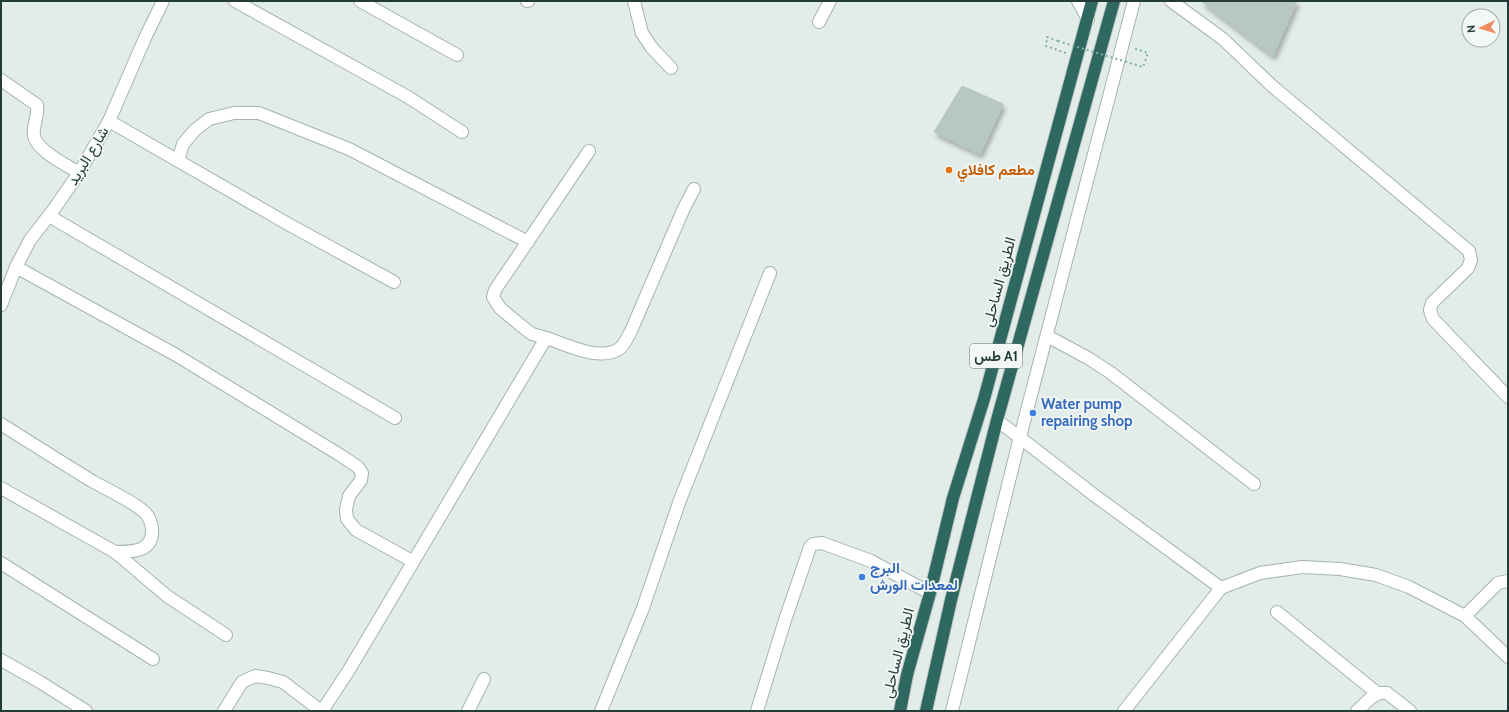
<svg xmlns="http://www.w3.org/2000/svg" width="1509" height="712" font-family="Cabin,Vazirmatn,sans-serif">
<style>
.building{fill:#b7c7c1;stroke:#b5c5c0;filter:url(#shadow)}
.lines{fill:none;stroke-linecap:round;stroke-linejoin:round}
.street-casing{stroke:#a5b4af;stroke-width:14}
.secondary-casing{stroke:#a1b7b1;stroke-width:14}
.highway-casing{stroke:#c1c8c7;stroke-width:14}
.path{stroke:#83afa4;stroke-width:2;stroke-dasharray:2 3;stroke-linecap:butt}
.street{stroke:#fff;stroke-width:12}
.secondary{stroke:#fff;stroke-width:12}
.highway{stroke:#2f6861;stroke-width:12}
.path-bridge{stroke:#83afa4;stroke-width:2;stroke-dasharray:2 3;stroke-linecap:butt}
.food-dot{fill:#e8710a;stroke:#f3f8f6;stroke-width:1.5}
.shop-dot{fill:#3f7fe0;stroke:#f3f8f6;stroke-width:1.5}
.labels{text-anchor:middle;stroke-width:3.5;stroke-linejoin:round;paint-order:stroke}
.shield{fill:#f3f8f6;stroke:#617470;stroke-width:1}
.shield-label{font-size:14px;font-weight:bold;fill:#233c37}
.street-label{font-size:15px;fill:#233c37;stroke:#f3f8f6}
.food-label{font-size:15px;font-weight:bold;fill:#c56008;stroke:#f3f8f6;text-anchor:start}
.shop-label{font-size:15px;font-weight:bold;fill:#366cbe;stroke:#f3f8f6;text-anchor:start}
</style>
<defs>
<filter id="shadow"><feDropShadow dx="2.5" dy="4.5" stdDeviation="2" flood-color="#0004"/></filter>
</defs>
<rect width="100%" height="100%" fill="#e2ece8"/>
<!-- building -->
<g class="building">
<path d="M 1201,1 L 1297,1 L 1273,56 Z"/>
<path d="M 962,86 L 1003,104 L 980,154 L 934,132 Z"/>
</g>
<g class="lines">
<!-- street casing -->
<g class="street-casing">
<g id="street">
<path d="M 235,1 L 408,97 L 462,132"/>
<path d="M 360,1 L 457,55"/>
<path d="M 527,1 L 528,1"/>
<path d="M 634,1 L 642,33 L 652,48 L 671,68"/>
<path d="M 1171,1 L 1223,39 L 1271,85 L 1469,251 L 1471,260 L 1468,268 L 1432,303 L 1430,310 L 1433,319 L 1508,397"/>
<path d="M 819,22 L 830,1"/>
<path d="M 1,80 L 37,105 C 39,116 32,126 34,136 C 37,151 67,165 79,173"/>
<path d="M 109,121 L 288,224 L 394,282"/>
<path d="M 178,161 L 183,144 L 195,130 L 209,119 L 234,113 L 259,113 L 349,149 L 528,242"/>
<path d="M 49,216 L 395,418"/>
<path d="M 16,267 L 176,355 L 340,455 L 358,467 L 362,473 L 361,480 L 349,496 L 346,509 L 347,519 L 356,530 L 412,561"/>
<path d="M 1,305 L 16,267 L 30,240 L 54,209 L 79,173 L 109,121 L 145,38 L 163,1"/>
<path d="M 1047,336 L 1088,358 L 1111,373 L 1254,484"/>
<path d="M 546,338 L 532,334 L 519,324 L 500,308 L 493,297 L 495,290 L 589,151"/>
<path d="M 997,420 L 1094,495 L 1221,588"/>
<path d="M 1,424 C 31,443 61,462 92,481 C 108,490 128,499 142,510 C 148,514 151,522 152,528 C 154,552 133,552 115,552"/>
<path d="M 1,488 L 115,552 L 167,596 L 226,635"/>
<path d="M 1,563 L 153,659"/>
<path d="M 1277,612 L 1377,693"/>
<path d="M 1465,616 L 1498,583 L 1508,581"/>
<path d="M 1,660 L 40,682 L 86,711"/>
<path d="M 224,711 L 242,682 L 255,676 L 268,678 L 283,682 L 321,711"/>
<path d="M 322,711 L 349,670 L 546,338 C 566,344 599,362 619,349 C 624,346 628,336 631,331 L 684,208 L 694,189"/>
<path d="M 468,711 L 484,679"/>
<path d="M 601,711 L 643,608 L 680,500 L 770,273"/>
<path d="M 757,711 L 785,620 L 810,547 L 813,544 L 822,543 L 871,561 L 930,593"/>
<path d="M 952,711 L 1020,437 L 1134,1"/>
<path d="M 1124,711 L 1221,588 L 1260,573 L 1302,567 L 1340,569 L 1376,575 L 1409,587 L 1465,616 L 1508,657"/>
<path d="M 1357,711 C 1366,703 1374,691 1387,693 L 1410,711"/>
</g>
</g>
<!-- secondary casing -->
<g class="secondary-casing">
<path id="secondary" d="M 1078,1 L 1088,19"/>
</g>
<!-- highway casing -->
<g class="highway-casing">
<g id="highway">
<path d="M 900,711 L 907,675 L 930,593 L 953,498 L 984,399 L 1092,1"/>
<path d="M 926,711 L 951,600 L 997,420 L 1114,1"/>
</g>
</g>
<!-- path -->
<g class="path">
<path d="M 1058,41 L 1047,37 L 1046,46 L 1066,53"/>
<path d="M 1130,63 L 1143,67 L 1148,53 L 1133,48"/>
</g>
<!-- street -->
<use href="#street" class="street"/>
<!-- secondary -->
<use href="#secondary" class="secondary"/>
<!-- highway -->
<use href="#highway" class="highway"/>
<!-- path-bridge -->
<path class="path-bridge" d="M 1058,41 L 1130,63"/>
</g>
<!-- markers -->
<circle class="food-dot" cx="949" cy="170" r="4"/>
<g class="shop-dot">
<circle cx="1033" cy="413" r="4"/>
<circle cx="862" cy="577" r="4"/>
</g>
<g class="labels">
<!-- shield labels -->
<rect class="shield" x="970" y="344" width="52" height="24" rx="3"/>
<g class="shield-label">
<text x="996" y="361">طس A1</text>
</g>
<!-- street labels -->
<g class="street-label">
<text transform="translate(88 156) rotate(-59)" y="5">شارع البريد</text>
<text transform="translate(999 282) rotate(-75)" y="5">الطريق الساحلى</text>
<text transform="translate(898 653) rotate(-76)" y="5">الطريق الساحلى</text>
</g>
<!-- food labels -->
<g class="food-label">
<text x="957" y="175">مطعم كافلاي</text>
</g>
<!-- shop labels -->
<g class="shop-label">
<text x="1041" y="409">Water pump<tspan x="1041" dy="17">repairing shop</tspan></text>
<text x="870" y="573">البرج<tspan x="870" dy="17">لمعدات الورش</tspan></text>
</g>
</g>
<!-- border -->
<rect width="1509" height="712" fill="none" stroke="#233c37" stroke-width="4"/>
<!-- north arrow -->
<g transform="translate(1481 28) rotate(265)"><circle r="19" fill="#f3f8f6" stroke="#a0adaa"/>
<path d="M0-3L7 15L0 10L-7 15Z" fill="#ee8c5e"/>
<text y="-6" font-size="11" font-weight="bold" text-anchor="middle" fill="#233c37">N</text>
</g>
</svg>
